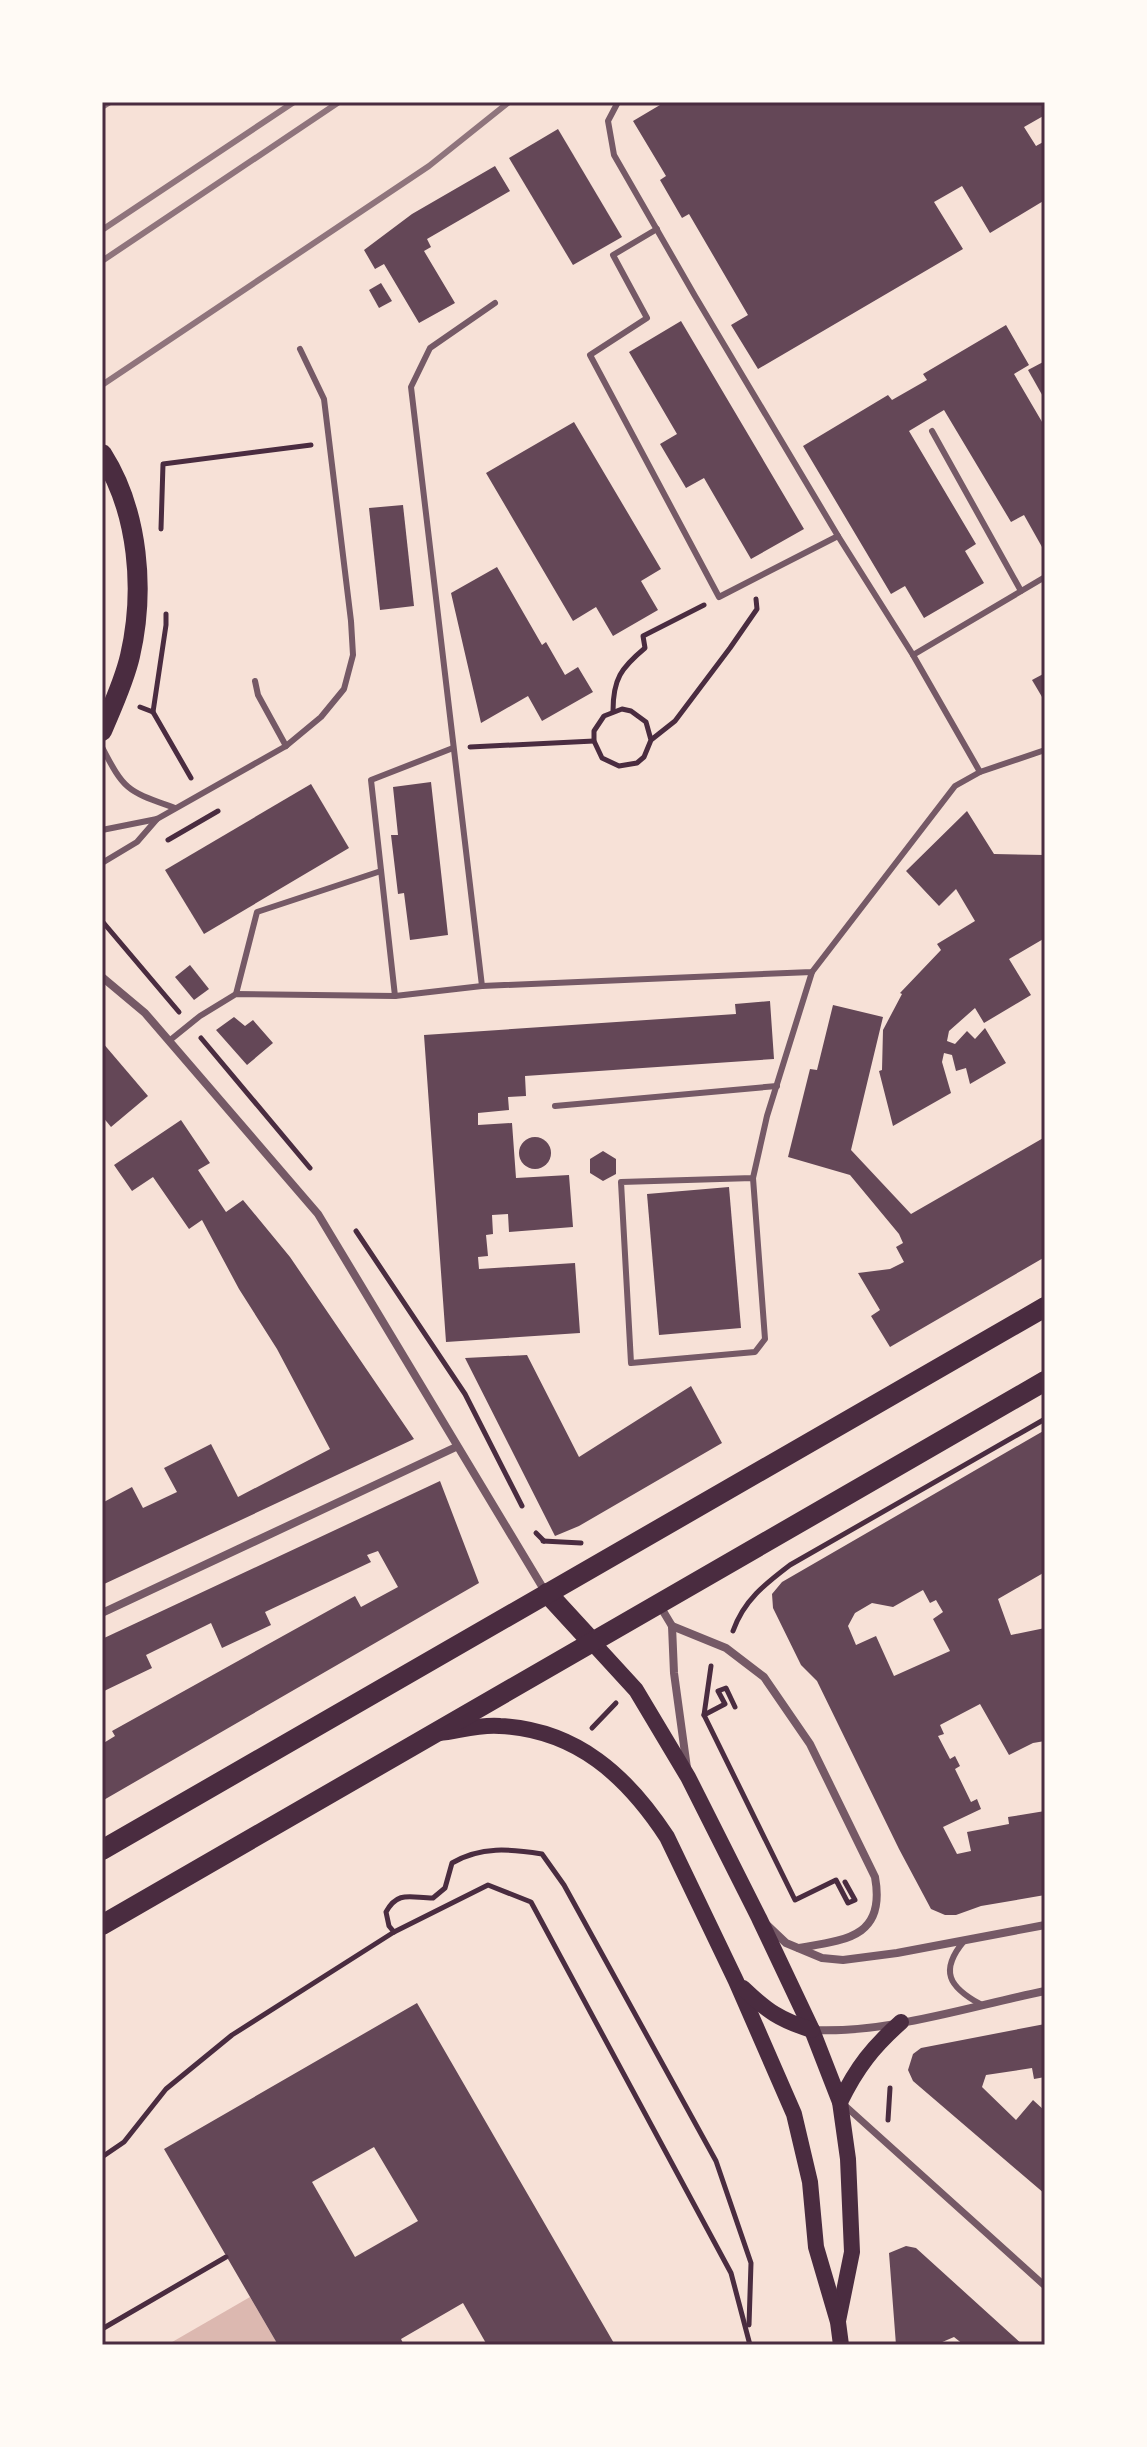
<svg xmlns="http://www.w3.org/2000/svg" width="1147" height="2447" font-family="Raleway,sans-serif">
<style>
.water{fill:#dcb8b0}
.building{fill:#644757;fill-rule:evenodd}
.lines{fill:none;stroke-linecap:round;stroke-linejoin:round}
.path{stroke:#4a2c40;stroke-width:5}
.service{stroke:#755966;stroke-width:6}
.pedestrian{stroke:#755966;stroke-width:7}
.minor{stroke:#755966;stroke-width:8}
.secondary{stroke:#4a2c40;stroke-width:16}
.primary{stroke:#4a2c40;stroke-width:20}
.rail{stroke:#8f747c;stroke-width:6}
.neatline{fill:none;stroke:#4a2c40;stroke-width:3}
</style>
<rect width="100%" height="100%" fill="#f7e1d7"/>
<!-- water -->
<path class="water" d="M 250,2297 L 278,2345 L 167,2345 Z"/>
<!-- building -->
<g class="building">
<path d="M 665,102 L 1045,102 L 1045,115 L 1024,127 L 1036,146 L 1045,141 L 1045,200 L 990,233 L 962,186 L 934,202 L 963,249 L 758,369 L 731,325 L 748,315 L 689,214 L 682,218 L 660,180 L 666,176 L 633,121 Z"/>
<path d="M 558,129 L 622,237 L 573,265 L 509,158 Z"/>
<path d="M 495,166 L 510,191 L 427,239 L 431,247 L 424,251 L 455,303 L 419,323 L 384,264 L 375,269 L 364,250 L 412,214 Z"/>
<path d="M 381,283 L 392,301 L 379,308 L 369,290 Z"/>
<path d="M 681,321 L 804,529 L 751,559 L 704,478 L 686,488 L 660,444 L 677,434 L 629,352 Z"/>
<path d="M 1006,325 L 1029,365 L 1014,374 L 1045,427 L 1045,546 L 1042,547 L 1024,515 L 1011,522 L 944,410 L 909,431 L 976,544 L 965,551 L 984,583 L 924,618 L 905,586 L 891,594 L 803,446 L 888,395 L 892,400 L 927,380 L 923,374 Z"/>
<path d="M 1045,361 L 1045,400 L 1028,370 Z"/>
<path d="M 574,422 L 661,569 L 641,581 L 658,610 L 613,636 L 596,607 L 573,621 L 486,473 Z"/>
<path d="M 403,505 L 414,606 L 380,610 L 369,508 Z"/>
<path d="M 497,567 L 542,645 L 546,642 L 565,675 L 578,667 L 593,692 L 542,721 L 528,696 L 481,723 L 451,593 Z"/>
<path d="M 1045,673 L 1045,702 L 1032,680 Z"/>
<path d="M 431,782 L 448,935 L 410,940 L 404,893 L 398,894 L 391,835 L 398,835 L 393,787 Z"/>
<path d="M 311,784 L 349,848 L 204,934 L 165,870 Z"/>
<path d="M 967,811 L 994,854 L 1045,855 L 1045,938 L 1009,959 L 1031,995 L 984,1023 L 975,1008 L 949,1031 L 947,1041 L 955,1044 L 967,1031 L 975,1039 L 985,1028 L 1006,1063 L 970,1084 L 966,1068 L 956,1071 L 952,1055 L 944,1053 L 942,1062 L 951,1093 L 893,1126 L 879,1071 L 882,1070 L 883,1030 L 902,994 L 900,993 L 941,950 L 937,944 L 975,921 L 956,889 L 939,906 L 906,871 Z"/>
<path d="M 190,965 L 209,989 L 194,1000 L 175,977 Z"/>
<path d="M 770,1001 L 774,1059 L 525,1076 L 526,1096 L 508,1097 L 509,1110 L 478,1113 L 478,1125 L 512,1123 L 516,1178 L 569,1175 L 573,1227 L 509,1232 L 508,1214 L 492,1215 L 493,1234 L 486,1235 L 488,1256 L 478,1257 L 479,1269 L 575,1263 L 580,1333 L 446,1342 L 424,1035 L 736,1014 L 735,1004 Z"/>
<path d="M 833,1005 L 883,1017 L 851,1150 L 911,1214 L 1045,1137 L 1045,1257 L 890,1347 L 871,1316 L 880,1310 L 858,1273 L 890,1269 L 904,1262 L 896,1247 L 903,1243 L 899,1234 L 850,1175 L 788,1157 L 810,1069 L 817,1070 Z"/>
<path d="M 234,1017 L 245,1026 L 253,1020 L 273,1043 L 247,1065 L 216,1030 Z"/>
<path d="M 102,1042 L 148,1096 L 111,1127 L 102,1116 Z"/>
<path d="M 181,1120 L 210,1163 L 198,1170 L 226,1212 L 243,1200 L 290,1257 L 414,1439 L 102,1585 L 102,1503 L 132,1487 L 143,1508 L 177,1492 L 164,1468 L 211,1444 L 238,1497 L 330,1449 L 277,1349 L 239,1289 L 202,1220 L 189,1229 L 153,1177 L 132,1191 L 114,1165 Z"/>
<circle cx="535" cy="1153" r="16"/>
<path d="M 603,1151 L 616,1159 L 616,1174 L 603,1181 L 590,1173 L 590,1159 Z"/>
<path d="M 729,1187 L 741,1328 L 659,1335 L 647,1194 Z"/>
<path d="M 527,1355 L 579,1457 L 691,1386 L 722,1443 L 579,1526 L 555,1536 L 465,1358 Z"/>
<path d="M 1045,1430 L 1045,1572 L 998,1599 L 1011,1635 L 1045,1628 L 1045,1741 L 1033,1743 L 1009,1755 L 980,1704 L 940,1725 L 944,1734 L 938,1736 L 950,1759 L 955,1756 L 960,1766 L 955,1769 L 971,1802 L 977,1799 L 981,1809 L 943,1827 L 957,1854 L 971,1851 L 967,1832 L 1009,1824 L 1008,1817 L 1045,1811 L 1045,1895 L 981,1906 L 956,1915 L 945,1915 L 931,1909 L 899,1849 L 817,1681 L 801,1665 L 773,1608 L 772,1594 L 782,1582 ZM 923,1590 L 930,1603 L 936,1600 L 943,1612 L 933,1619 L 950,1651 L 894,1676 L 876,1636 L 856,1645 L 848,1626 L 855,1613 L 872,1603 L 893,1607 Z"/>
<path d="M 440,1481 L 479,1583 L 102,1801 L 102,1744 L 115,1736 L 112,1731 L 355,1596 L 361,1607 L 398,1587 L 378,1551 L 367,1555 L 371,1562 L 265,1612 L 271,1625 L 222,1648 L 211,1623 L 146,1655 L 152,1668 L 102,1692 L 102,1639 Z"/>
<path d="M 417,2003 L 615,2345 L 487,2345 L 463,2303 L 401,2339 L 404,2345 L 278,2345 L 164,2149 ZM 374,2147 L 418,2221 L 355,2257 L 312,2182 Z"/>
<path d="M 1045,2024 L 1045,2077 L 1034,2079 L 1032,2068 L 986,2075 L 982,2087 L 1016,2120 L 1033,2100 L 1045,2111 L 1045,2194 L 913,2081 L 908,2070 L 913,2054 L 921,2048 Z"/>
<path d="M 906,2246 L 916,2248 L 1023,2345 L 964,2345 L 954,2337 L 940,2343 L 941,2345 L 896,2345 L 889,2253 Z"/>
</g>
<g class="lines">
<!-- path -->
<g class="path">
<path d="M 161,529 L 163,464 L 311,445"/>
<path d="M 140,707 L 153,712 L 191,778"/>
<path d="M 613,711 C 613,679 621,668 645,648 L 643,636 L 704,605"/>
<path d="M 153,712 L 166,625 L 166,614"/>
<path d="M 651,740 L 646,722 L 631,711 L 622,709 L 604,716 L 594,731 L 594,741 L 602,758 L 619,766 L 637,763 L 644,757 L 651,740 L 675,721 L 730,648 L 757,609 L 756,599"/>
<path d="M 470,747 L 594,741"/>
<path d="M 168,840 L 218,811"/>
<path d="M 102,921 L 179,1012"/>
<path d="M 201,1038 L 310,1168"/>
<path d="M 356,1231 L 465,1394 L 522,1506"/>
<path d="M 536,1533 L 544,1541"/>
<path d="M 543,1541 L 581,1543"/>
<path d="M 733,1631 C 744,1600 765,1584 790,1565 L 1045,1419"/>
<path d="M 735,1707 L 726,1688 L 718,1691 L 725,1704 L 704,1715 L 795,1900 L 836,1880 L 848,1903 L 855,1900 L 845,1882"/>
<path d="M 704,1715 L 711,1666"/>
<path d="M 592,1728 L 616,1703"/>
<path d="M 394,1932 L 389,1926 L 386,1912 C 398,1890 411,1898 433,1898 L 445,1888 L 452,1863 C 481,1846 510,1849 542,1854 L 564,1885 L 716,2161 L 751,2263 L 749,2325"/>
<path d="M 888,2120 L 890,2088"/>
<path d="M 102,2157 L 124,2142 L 166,2089 L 232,2035 L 394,1932 L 488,1885 L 531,1902 L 731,2273 L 750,2345"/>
<path d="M 102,2329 L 226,2257"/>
</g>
<!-- service -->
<g class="service">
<path d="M 657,229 L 613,255 L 647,318 L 590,355 L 719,597 L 838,536"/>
<path d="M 932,431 L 1021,591"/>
<path d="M 913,655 L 1045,577"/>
<path d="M 255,681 L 258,695 L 286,746"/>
<path d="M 102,747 C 125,792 128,791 175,808"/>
<path d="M 980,772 L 1045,750"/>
<path d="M 102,830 L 157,819 L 286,746 L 321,717 L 344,689 L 353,655 L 351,621 L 324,399 L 300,349"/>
<path d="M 102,863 L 137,842 L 157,819"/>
<path d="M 482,986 L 411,387 L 430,348 L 495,303"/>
<path d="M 236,994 L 257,912 L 381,871"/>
<path d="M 395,996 L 371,780 L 453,748"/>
<path d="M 169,1041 L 200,1016 L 236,994 L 395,996 L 482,986 L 812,972 L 955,786 L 980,772 L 913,655 L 838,536 L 695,296 L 614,155 L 608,121 L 618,102"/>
<path d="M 555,1106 L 777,1086"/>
<path d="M 753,1178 L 621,1182 L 631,1363 L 755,1352 L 765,1339 L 753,1178 L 767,1116 L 812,972"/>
<path d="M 964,1941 C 939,1971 949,1987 980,2004"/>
</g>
<!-- pedestrian -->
<path class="pedestrian" d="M 842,2103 L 1045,2286"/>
<!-- minor -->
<g class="minor">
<path d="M 102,977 L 145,1013 L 318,1214 L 546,1593"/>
<path d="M 660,1606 L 672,1626 L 674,1673 L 687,1768"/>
<path d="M 102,1613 L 456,1447"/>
<path d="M 672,1626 L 726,1648 L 764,1677 L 810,1744 L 875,1877 C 886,1937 846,1940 799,1948"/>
<path d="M 767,1925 L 786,1943 L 822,1958 L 843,1960 L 897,1953 L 1045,1925"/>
<path d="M 812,2030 C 887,2034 971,2006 1045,1991"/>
</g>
<!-- secondary -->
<g class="secondary">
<path d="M 592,1642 L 636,1690 L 688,1777 L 759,1918 L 812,2030 L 840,2102 L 848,2159 L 852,2252 L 838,2321"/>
<path d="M 439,1733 C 458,1731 480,1724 500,1726 C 577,1730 627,1776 667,1837 L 736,1981 L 794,2114 L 810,2182 L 816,2247 L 838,2322 L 841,2345"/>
<path d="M 743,1988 C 767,2011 780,2020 812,2030"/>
<path d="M 840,2102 C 857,2067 873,2047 901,2022"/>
</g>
<!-- primary -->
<g class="primary">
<path d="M 102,454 C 139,512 145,591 130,656 C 124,682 112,707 102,731"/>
<path d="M 547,1593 L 592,1642"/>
<path d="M 102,1850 L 1045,1307"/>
<path d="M 102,1925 L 1045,1381"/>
</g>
<!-- rail -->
<g class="rail">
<path d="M 102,107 L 110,102"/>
<path d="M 102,230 L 294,102"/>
<path d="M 102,261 L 339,102"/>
<path d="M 102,385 L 429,166 L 509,102"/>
</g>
</g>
<!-- border -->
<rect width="1147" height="2447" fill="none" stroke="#fffaf5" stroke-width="208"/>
<rect x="104" y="104" width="939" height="2239" class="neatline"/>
</svg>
